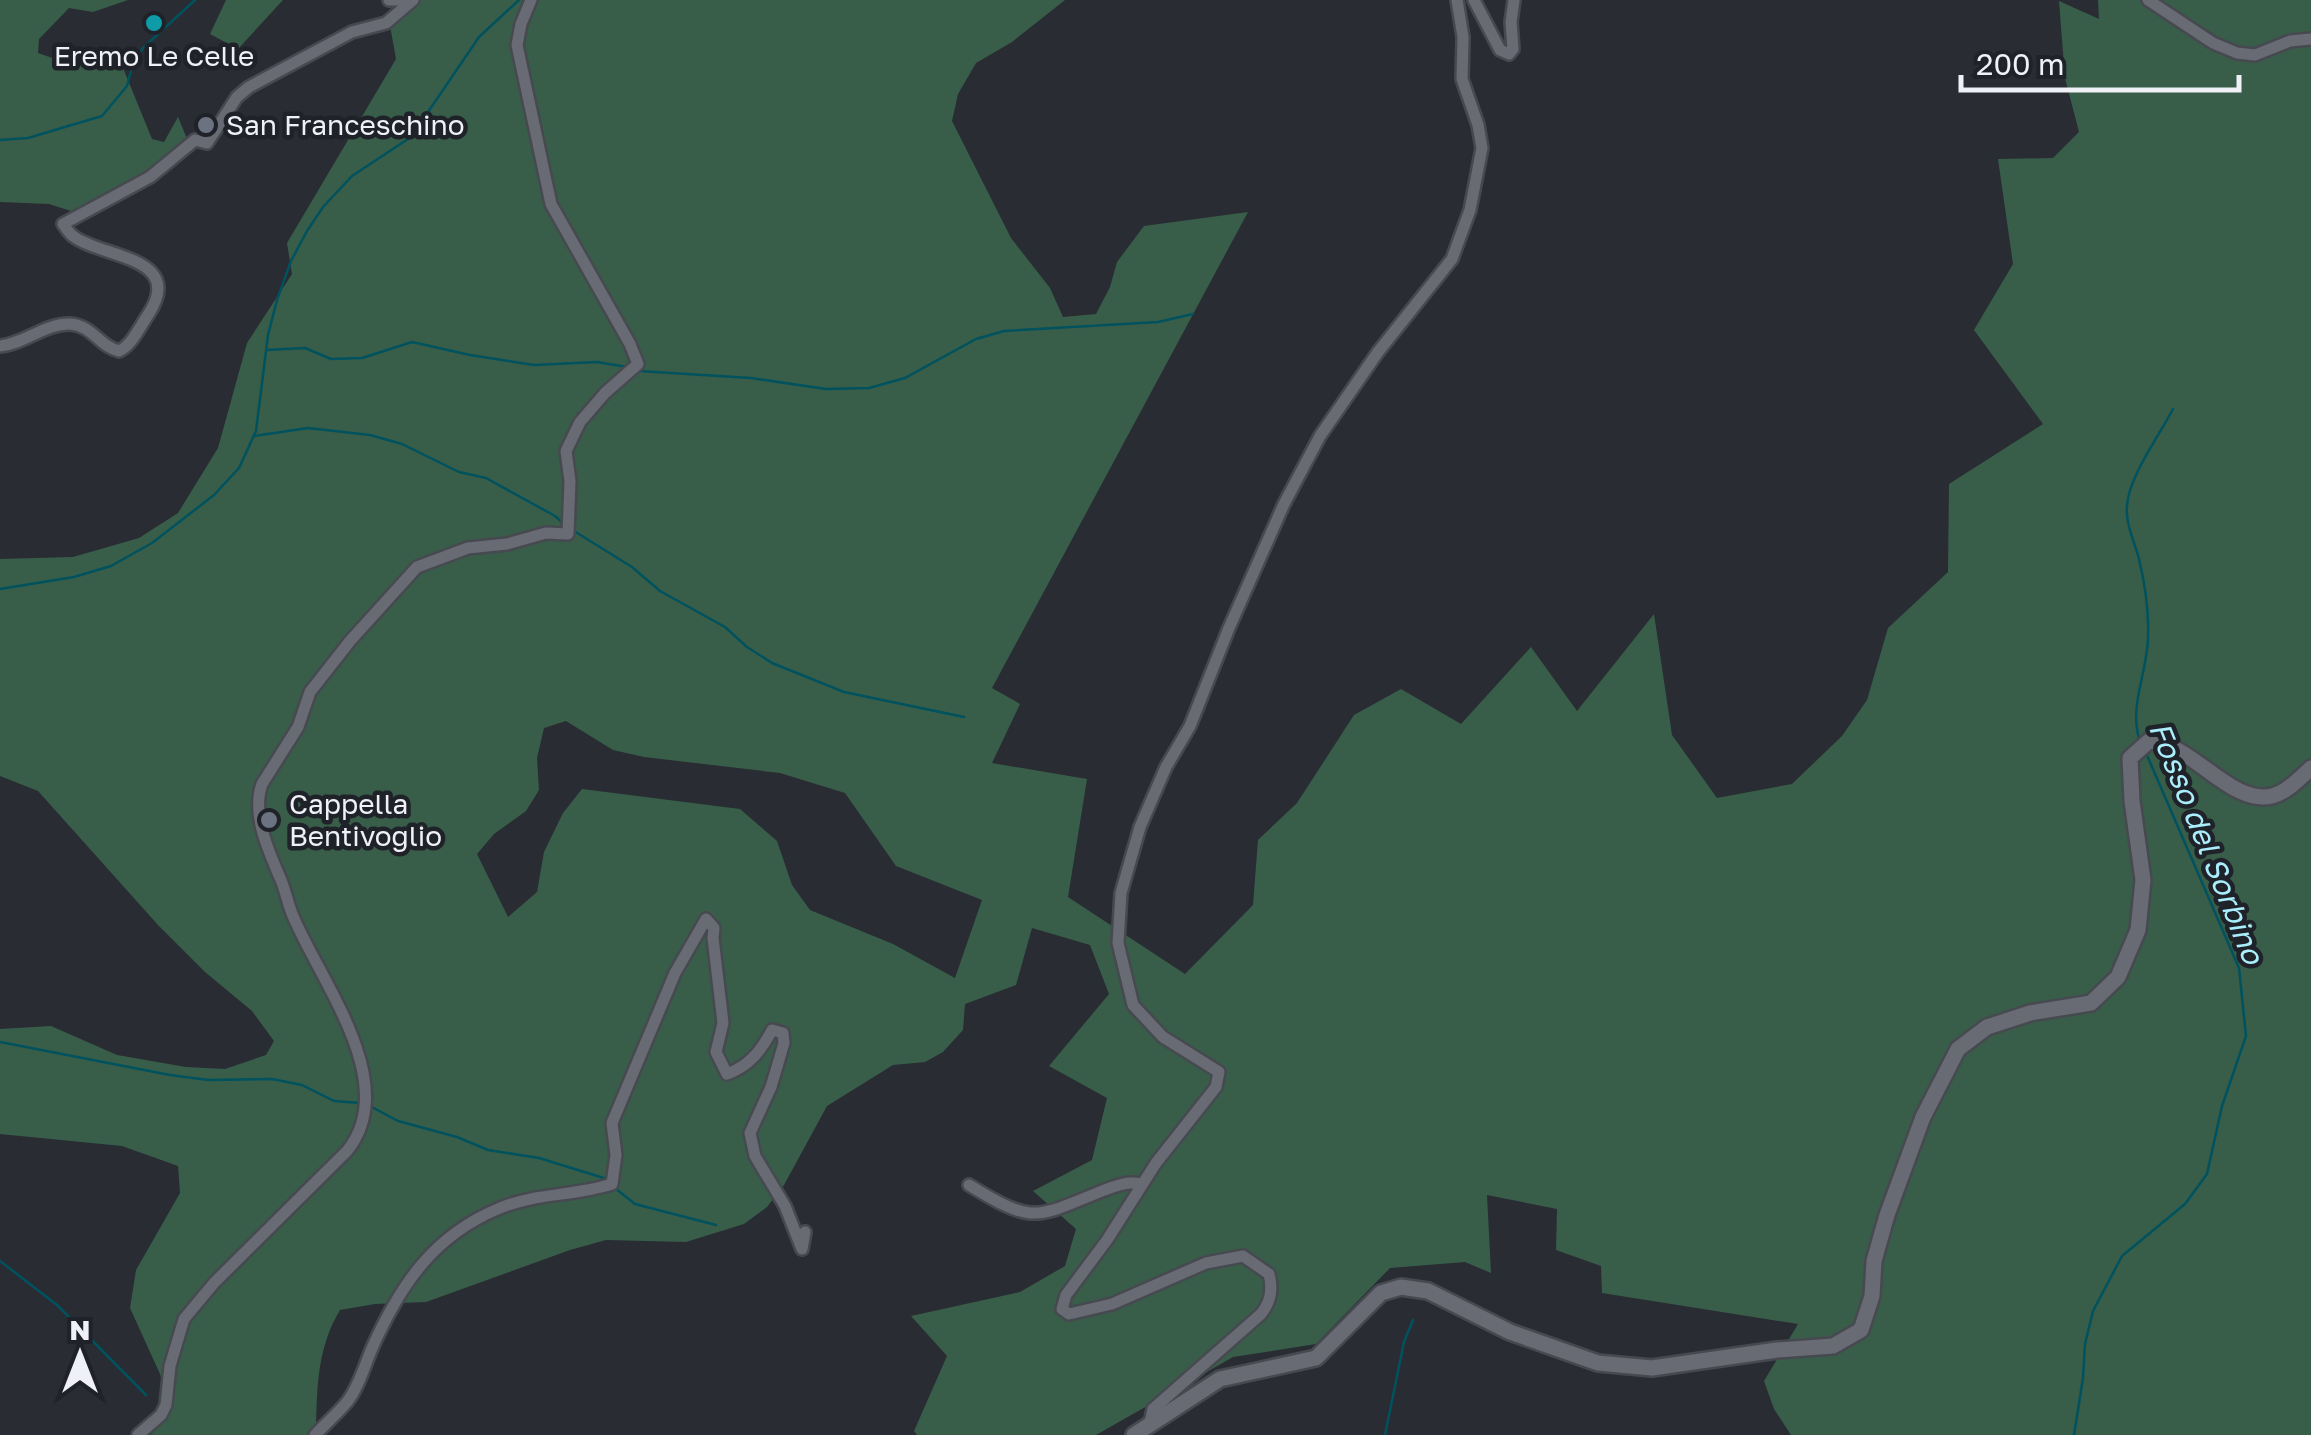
<svg xmlns="http://www.w3.org/2000/svg" width="2311" height="1435" font-family="'Golos Text',sans-serif">
<style>
.green{fill:#385e49;fill-rule:evenodd}
.lines{fill:none;stroke-linecap:round;stroke-linejoin:round}
.stream{stroke:#01525f;stroke-width:2.5}
.street-casing{stroke:#474950;stroke-width:16}
.secondary-casing{stroke:#474950;stroke-width:20}
.street{stroke:#686b73;stroke-width:11}
.secondary{stroke:#686b73;stroke-width:15}
.culture-dot{fill:#0f9aa8;stroke:#202229;stroke-width:4}
.worship-dot{fill:#6b7280;stroke:#202229;stroke-width:4}
.labels{text-anchor:middle;stroke-width:9;stroke-linejoin:round;paint-order:stroke}
.poi-label{font-size:28px;fill:#eff1f6;stroke:#202229;text-anchor:start}
.water-label{font-size:30px;font-style:italic;fill:#aaeefc;stroke:#202229}
</style>
<rect width="100%" height="100%" fill="#292c33"/>
<!-- green -->
<g class="green">
<path d="M 0,0 L 128,0 L 93,12 L 69,8 L 39,39 L 38,53 L 72,65 L 111,55 L 123,68 L 152,139 L 164,142 L 178,117 L 188,141 L 163,163 L 71,211 L 49,204 L 0,202 Z"/>
<path d="M 226,0 L 283,0 L 238,49 L 210,34 Z"/>
<path d="M 412,0 L 1065,0 L 1012,42 L 976,63 L 958,94 L 952,121 L 1011,238 L 1050,288 L 1063,317 L 1096,314 L 1110,287 L 1117,262 L 1144,226 L 1248,212 L 992,688 L 1020,704 L 992,763 L 1087,779 L 1068,897 L 1185,974 L 1253,905 L 1258,840 L 1297,803 L 1354,715 L 1401,689 L 1461,724 L 1531,647 L 1577,711 L 1654,614 L 1672,735 L 1717,798 L 1792,784 L 1842,736 L 1867,700 L 1888,628 L 1948,572 L 1949,484 L 2043,424 L 1974,330 L 2013,264 L 1998,159 L 2053,158 L 2079,132 L 2065,78 L 2059,1 L 2099,19 L 2098,0 L 2311,0 L 2311,1435 L 1791,1435 L 1774,1409 L 1764,1381 L 1798,1324 L 1602,1293 L 1601,1266 L 1556,1250 L 1557,1209 L 1487,1195 L 1491,1273 L 1465,1262 L 1390,1268 L 1316,1344 L 1233,1357 L 1096,1435 L 917,1435 L 914,1431 L 947,1356 L 911,1316 L 1020,1292 L 1065,1266 L 1076,1229 L 1033,1191 L 1092,1160 L 1107,1098 L 1049,1066 L 1109,994 L 1090,945 L 1032,928 L 1016,985 L 965,1004 L 963,1030 L 943,1052 L 925,1062 L 893,1065 L 827,1106 L 784,1185 L 767,1207 L 744,1224 L 686,1242 L 606,1240 L 570,1250 L 426,1302 L 375,1304 L 340,1310 C 317,1348 317,1388 316,1431 L 313,1435 L 151,1435 L 169,1407 L 160,1374 L 130,1308 L 136,1270 L 180,1193 L 178,1166 L 122,1146 L 0,1134 L 0,1029 L 51,1026 L 117,1055 L 186,1067 L 225,1069 L 266,1055 L 274,1041 L 252,1011 L 205,972 L 158,925 L 38,791 L 0,776 L 0,559 L 73,557 L 139,538 L 178,513 L 218,448 L 247,343 L 292,274 L 287,243 L 396,59 L 389,20 ZM 566,721 L 613,750 L 644,757 L 780,773 L 845,793 L 896,866 L 982,900 L 955,978 L 893,944 L 810,910 L 792,885 L 777,841 L 740,809 L 582,789 L 563,813 L 544,852 L 537,892 L 508,917 L 477,854 L 494,834 L 526,811 L 539,790 L 537,758 L 544,728 Z"/>
</g>
<g class="lines">
<!-- stream -->
<g class="stream">
<path d="M 0,140 L 28,138 L 102,116 L 127,86 L 133,63 L 143,48 L 195,0"/>
<path d="M 266,350 L 305,348 L 331,359 L 362,358 L 412,342 L 470,355 L 534,365 L 597,362 L 627,367"/>
<path d="M 639,371 L 751,378 L 826,389 L 869,388 L 905,378 L 976,339 L 1004,331 L 1158,322 L 1193,314"/>
<path d="M 254,436 L 308,428 L 370,435 L 402,444 L 459,472 L 486,478 L 555,516 L 564,524"/>
<path d="M 574,531 L 632,567 L 660,591 L 725,627 L 747,647 L 772,663 L 844,692 L 964,717"/>
<path d="M 0,589 L 74,577 L 111,566 L 152,543 L 214,495 L 239,468 L 256,431 L 268,335 L 277,300 L 291,261 L 307,231 L 323,207 L 352,176 L 411,137 L 479,37 L 519,0"/>
<path d="M 2140,742 C 2128,706 2148,672 2148,636 C 2149,610 2145,584 2139,559 C 2135,543 2125,523 2127,506 C 2128,478 2159,436 2173,409"/>
<path d="M 0,1042 L 170,1075 L 208,1080 L 272,1079 L 302,1085 L 334,1101 L 360,1103"/>
<path d="M 368,1105 L 398,1121 L 457,1137 L 488,1150 L 539,1158 L 607,1179"/>
<path d="M 615,1188 L 635,1204 L 716,1225"/>
<path d="M 0,1261 L 57,1305 L 146,1395"/>
<path d="M 1385,1435 L 1404,1342 L 1413,1320"/>
<path d="M 2074,1435 L 2083,1378 L 2085,1344 L 2093,1311 L 2122,1256 L 2185,1204 L 2207,1174 L 2222,1106 L 2246,1036 L 2239,968 L 2146,753"/>
</g>
<!-- street casing -->
<g class="street-casing">
<g id="street">
<path d="M 389,0 L 401,0"/>
<path d="M 1474,0 L 1500,50 L 1509,54 L 1513,49 L 1511,22 L 1514,0"/>
<path d="M 2148,0 L 2213,43 L 2237,53 L 2255,55 L 2290,41 L 2311,39"/>
<path d="M 0,346 C 24,344 46,323 70,324 C 92,325 100,347 119,351 C 132,345 139,328 148,315 C 187,256 101,258 73,236 C 69,233 66,228 63,224 L 150,177 L 195,140 L 207,143 L 237,97 L 249,87 L 352,32 L 386,23 L 413,0"/>
<path d="M 969,1185 C 1034,1225 1035,1218 1102,1191 C 1115,1186 1127,1181 1141,1184"/>
<path d="M 1150,1423 L 1153,1409 L 1261,1314 C 1271,1302 1273,1289 1269,1274 L 1243,1256 L 1206,1263 L 1112,1304 L 1069,1314 L 1062,1309 L 1066,1295 L 1107,1240 L 1156,1163 L 1216,1087 L 1219,1072 L 1163,1037 L 1133,1005 L 1118,943 L 1121,893 L 1140,827 L 1166,767 L 1190,726 L 1229,628 L 1284,504 L 1320,436 L 1378,352 L 1452,259 L 1470,210 L 1482,148 L 1478,125 L 1462,79 L 1463,37 L 1457,0"/>
<path d="M 138,1435 L 161,1415 L 166,1405 L 170,1366 L 184,1319 L 214,1283 L 347,1151 C 402,1084 320,981 293,916 C 288,905 286,892 281,880 C 269,852 251,814 262,784 L 298,727 L 310,692 L 350,641 L 417,567 L 468,548 L 507,544 L 546,533 L 568,534 L 570,481 L 566,451 L 580,422 L 605,393 L 638,364 L 630,344 L 551,204 L 517,45 L 521,24 L 531,0"/>
<path d="M 315,1435 C 325,1424 337,1414 347,1402 C 359,1387 365,1364 373,1346 C 401,1284 434,1235 500,1208 C 536,1193 575,1196 612,1184 L 616,1155 L 612,1123 L 675,973 L 706,919 L 714,928 L 713,938 L 723,1023 L 716,1052 L 727,1074 C 749,1066 761,1051 772,1030 L 783,1033 L 784,1043 L 771,1087 L 750,1133 L 755,1156 L 785,1206 L 802,1249 L 805,1232"/>
</g>
</g>
<!-- secondary casing -->
<g class="secondary-casing">
<path id="secondary" d="M 1134,1435 L 1220,1379 L 1316,1358 L 1381,1293 L 1401,1287 L 1428,1291 L 1510,1332 L 1598,1363 L 1652,1368 L 1777,1350 L 1833,1346 L 1861,1330 L 1872,1296 L 1874,1261 L 1887,1215 L 1923,1117 L 1958,1049 L 1987,1027 L 2030,1013 L 2091,1003 L 2118,977 L 2138,930 L 2143,880 L 2132,801 L 2130,758 L 2149,741 C 2192,743 2231,806 2272,796 C 2287,792 2299,779 2311,768"/>
</g>
<!-- street -->
<use href="#street" class="street"/>
<!-- secondary -->
<use href="#secondary" class="secondary"/>
</g>
<!-- markers -->
<circle class="culture-dot" cx="154" cy="23" r="10"/>
<g class="worship-dot">
<circle cx="206" cy="125" r="10"/>
<circle cx="269" cy="820" r="10"/>
</g>
<g class="labels">
<!-- poi labels -->
<g class="poi-label">
<text x="154" y="66" text-anchor="middle">Eremo Le Celle</text>
<text x="226" y="135">San Franceschino</text>
<text x="289" y="814">Cappella<tspan x="289" dy="32">Bentivoglio</tspan></text>
</g>
<!-- water labels -->
<g class="water-label">
<text transform="translate(2206 843) rotate(68)" y="10">Fosso del Sorbino</text>
</g>
</g>
<!-- north arrow -->
<g transform="translate(80 1355)" stroke="#202229" stroke-width="8" paint-order="stroke">
<path d="M0-8L18 38L0 25L-18 38Z" fill="#eff1f6"/>
<text y="-15" font-size="28" font-weight="bold" text-anchor="middle" fill="#eff1f6">N</text>
</g>
<!-- scale -->
<path d="M1961 75v15h278v-15" fill="none" stroke="#eff1f6" stroke-width="5"/>
<text x="1976" y="75" font-size="30" fill="#eff1f6" stroke="#202229" stroke-width="8" paint-order="stroke">200 m</text>
</svg>
